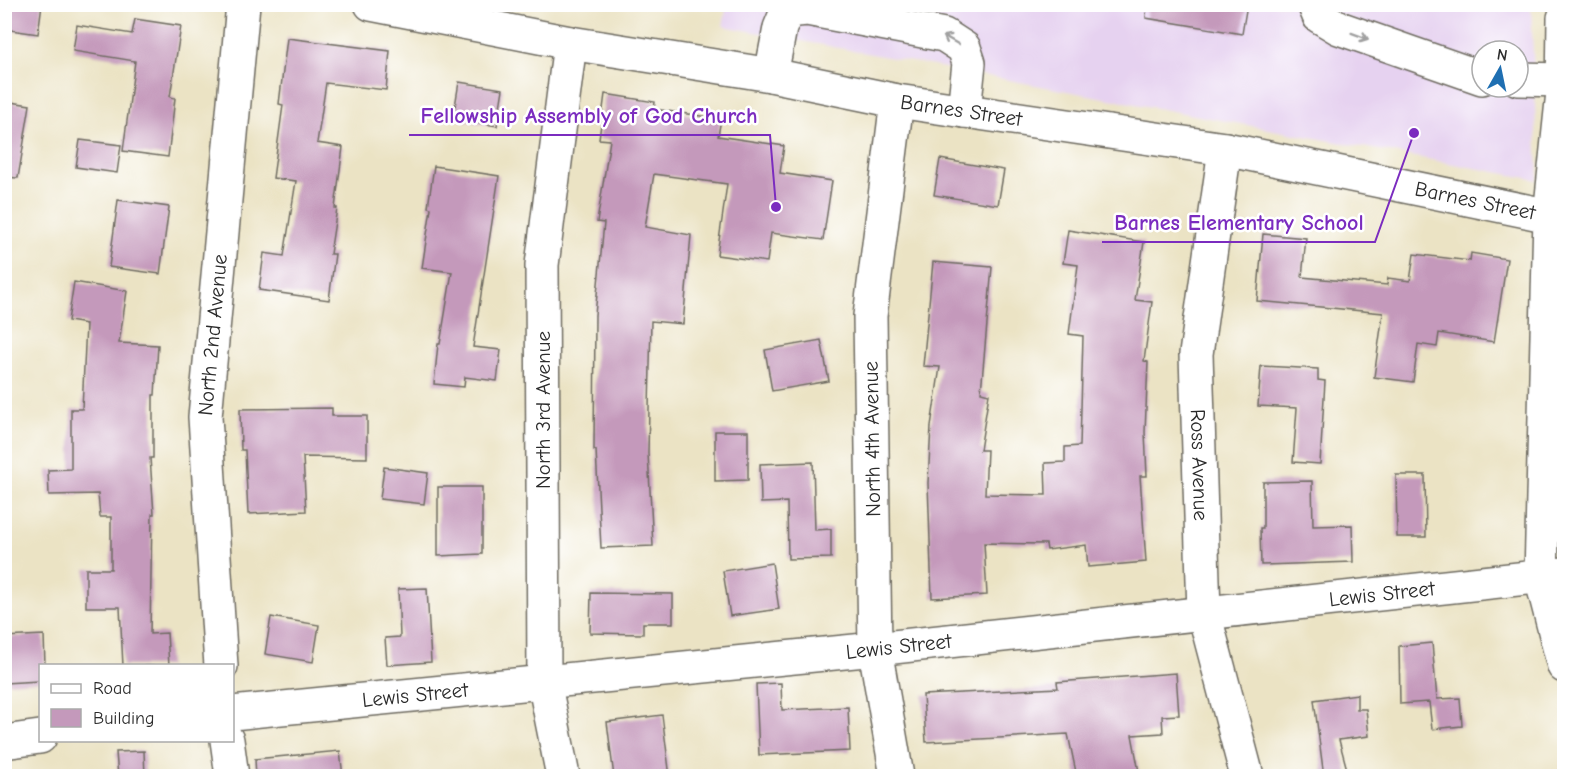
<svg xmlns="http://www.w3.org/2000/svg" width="1569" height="781" font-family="'Comic Neue',sans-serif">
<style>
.built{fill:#e6d2f0;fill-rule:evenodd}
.building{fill:#c499bb}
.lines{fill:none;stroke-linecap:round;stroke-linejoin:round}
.minor-casing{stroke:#6e6b61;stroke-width:36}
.minor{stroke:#fff;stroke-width:33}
.oneway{stroke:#a0a0a0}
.labels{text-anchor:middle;stroke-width:5;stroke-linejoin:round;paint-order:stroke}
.street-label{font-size:21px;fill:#2b2b2b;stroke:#fff}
.leader{fill:none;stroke:#7b2cbf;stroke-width:2}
.callout-dot{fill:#7b2cbf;stroke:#fff;stroke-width:2}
.callout-label{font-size:22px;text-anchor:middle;font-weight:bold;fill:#7b2cbf;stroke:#fff;stroke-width:5;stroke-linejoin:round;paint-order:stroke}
</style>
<rect width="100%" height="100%" fill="#fff"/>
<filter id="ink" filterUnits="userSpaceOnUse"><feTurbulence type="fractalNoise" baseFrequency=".0167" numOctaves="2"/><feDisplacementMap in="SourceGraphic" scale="12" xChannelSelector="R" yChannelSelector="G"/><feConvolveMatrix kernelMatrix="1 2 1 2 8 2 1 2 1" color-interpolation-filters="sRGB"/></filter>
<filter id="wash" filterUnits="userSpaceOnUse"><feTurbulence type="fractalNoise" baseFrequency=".008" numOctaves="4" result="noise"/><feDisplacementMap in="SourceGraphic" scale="24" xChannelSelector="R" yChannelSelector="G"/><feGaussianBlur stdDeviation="1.35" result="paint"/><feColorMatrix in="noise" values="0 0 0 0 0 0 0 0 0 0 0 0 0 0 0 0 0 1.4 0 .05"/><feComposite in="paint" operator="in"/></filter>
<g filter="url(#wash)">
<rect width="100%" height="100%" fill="#ebe3c4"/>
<!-- built -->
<path class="built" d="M 727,4 L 1531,5 L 1538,180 L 723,26 ZM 1482,51 L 1518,51 L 1518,87 L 1482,87 Z"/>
<g id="blocks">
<!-- building -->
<g class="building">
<path d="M 4,4 L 42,4 L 38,34 L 4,29 Z"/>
<path d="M 1147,4 L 1247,4 L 1242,34 L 1146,18 Z"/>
<path d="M 135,19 L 181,26 L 170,97 L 175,98 L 168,157 L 123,151 L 135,61 L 73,51 L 77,25 L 132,34 Z"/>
<path d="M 287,38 L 390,51 L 386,90 L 326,83 L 317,143 L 343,147 L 335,208 L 337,208 L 330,254 L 335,254 L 329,300 L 259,290 L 264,253 L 284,256 L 296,181 L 273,178 L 283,105 L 279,104 Z"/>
<path d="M 459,82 L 503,89 L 497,126 L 453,119 Z"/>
<path d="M 605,94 L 655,102 L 654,109 L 721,119 L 718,136 L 784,146 L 780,173 L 832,181 L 823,240 L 771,233 L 767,262 L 717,255 L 727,184 L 654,174 L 645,227 L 691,235 L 683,324 L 651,321 L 648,453 L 653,546 L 601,548 L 596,450 L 594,450 L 595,315 L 604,223 L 597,222 L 610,140 L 599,139 Z"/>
<path d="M 4,101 L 30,105 L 18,178 L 4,177 Z"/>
<path d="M 80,140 L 121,145 L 117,173 L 76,167 Z"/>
<path d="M 940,159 L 1004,170 L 998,205 L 934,195 Z"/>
<path d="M 434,166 L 499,176 L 473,347 L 501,350 L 497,381 L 465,377 L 464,387 L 434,384 L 438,344 L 440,344 L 452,272 L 422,268 L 431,208 L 428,207 Z"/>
<path d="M 118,200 L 169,207 L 160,274 L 109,267 Z"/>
<path d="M 1068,230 L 1144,242 L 1135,300 L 1152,302 L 1144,361 L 1148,362 L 1145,432 L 1147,476 L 1140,476 L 1146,562 L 1088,567 L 1086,545 L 1047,550 L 1046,544 L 984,543 L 987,595 L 932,598 L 928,483 L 931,426 L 940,367 L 923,366 L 933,262 L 992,267 L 981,392 L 989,394 L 980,450 L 987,450 L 985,494 L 1046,495 L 1045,463 L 1065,462 L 1065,447 L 1080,446 L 1083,336 L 1069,334 L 1078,265 L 1063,263 Z"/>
<path d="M 1263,234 L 1306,238 L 1302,277 L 1387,285 L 1388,278 L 1410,281 L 1414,254 L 1470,261 L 1471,253 L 1507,259 L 1494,342 L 1439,333 L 1437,347 L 1418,344 L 1413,382 L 1374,377 L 1383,313 L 1257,301 Z"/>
<path d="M 74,282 L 127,291 L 119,343 L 158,345 L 155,395 L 153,395 L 153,458 L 150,458 L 154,514 L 152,514 L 150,634 L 167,633 L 169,666 L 123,666 L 120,607 L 86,607 L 86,569 L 111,569 L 111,517 L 100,517 L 98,494 L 49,495 L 48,470 L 71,469 L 71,409 L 82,409 L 86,324 L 68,321 Z"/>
<path d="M 821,340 L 829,381 L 772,391 L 765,350 Z"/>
<path d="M 1261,366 L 1318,369 L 1318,380 L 1325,381 L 1320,464 L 1293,462 L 1297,408 L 1258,406 Z"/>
<path d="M 332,408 L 332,416 L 367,416 L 367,458 L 303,457 L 306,511 L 248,514 L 245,450 L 241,450 L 240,409 Z"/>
<path d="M 715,431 L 748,431 L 748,480 L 715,481 Z"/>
<path d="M 813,462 L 815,530 L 831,529 L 831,558 L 788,559 L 787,502 L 761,503 L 760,464 Z"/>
<path d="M 384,467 L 428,473 L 424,504 L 380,499 Z"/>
<path d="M 1396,475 L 1425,475 L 1426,537 L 1397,537 Z"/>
<path d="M 1312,481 L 1313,526 L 1352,525 L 1353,562 L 1261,565 L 1260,528 L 1263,528 L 1263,482 Z"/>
<path d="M 438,487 L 482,487 L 482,554 L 438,556 Z"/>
<path d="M 772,563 L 779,609 L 730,616 L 723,571 Z"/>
<path d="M 427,588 L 431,662 L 387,665 L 385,638 L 400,637 L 398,589 Z"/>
<path d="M 591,593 L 673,594 L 673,623 L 643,623 L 643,634 L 590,633 Z"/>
<path d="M 271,617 L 319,625 L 313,662 L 265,654 Z"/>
<path d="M 44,635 L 45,666 L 40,666 L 40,681 L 4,683 L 4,637 Z"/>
<path d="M 1432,643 L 1437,699 L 1460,698 L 1462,726 L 1432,729 L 1429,702 L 1400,704 L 1399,646 Z"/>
<path d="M 1176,673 L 1179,715 L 1162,716 L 1163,733 L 1132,735 L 1140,777 L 1077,777 L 1068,734 L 926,742 L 923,695 L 1058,688 L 1057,682 Z"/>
<path d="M 781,683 L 782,710 L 848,707 L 850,751 L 759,755 L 756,684 Z"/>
<path d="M 1357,694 L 1357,709 L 1366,709 L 1369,736 L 1339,740 L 1349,777 L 1324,777 L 1314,700 Z"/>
<path d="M 662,715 L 670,777 L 614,777 L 607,722 Z"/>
<path d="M 144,751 L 145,777 L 118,777 L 116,752 Z"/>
<path d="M 340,751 L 343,777 L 256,777 L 255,759 Z"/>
</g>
</g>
</g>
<g filter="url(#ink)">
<use href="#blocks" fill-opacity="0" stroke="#6e6b61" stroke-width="1.5"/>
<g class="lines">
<!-- minor casing -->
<g class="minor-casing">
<g id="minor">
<path id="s1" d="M 371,4 L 570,43 L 771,75 L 897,101 L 1225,149 L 1550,216"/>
<path d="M 1314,4 L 1319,16 L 1339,28 L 1482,78"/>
<path d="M 1564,18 L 1563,92 L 1550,216 L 1541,577 L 1564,666"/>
<path d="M 771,75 L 780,28 L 787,11 L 807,9 L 944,35 L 964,48 L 969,63 L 964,111"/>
<path d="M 1518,79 L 1563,80"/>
<path id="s2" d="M 1225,149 L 1196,354 L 1204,613 L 1247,776"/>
<path id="s3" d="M 221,666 L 205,417 L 243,4"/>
<path id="s4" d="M 232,713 L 875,649 L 1564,574"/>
<path d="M 227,740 L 232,776"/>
<path d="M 4,742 L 40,737"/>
<path d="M 563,776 L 544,681 L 542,265 L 570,43"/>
<path d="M 897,776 L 875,649 L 870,316 L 897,101"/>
</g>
</g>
<!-- minor -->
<use href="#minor" class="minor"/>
</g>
<!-- one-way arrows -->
<defs><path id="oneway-shaft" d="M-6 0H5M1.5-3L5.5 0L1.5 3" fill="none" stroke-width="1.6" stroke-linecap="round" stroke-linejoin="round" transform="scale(1.5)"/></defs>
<g class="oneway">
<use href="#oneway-shaft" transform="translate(1360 36) rotate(20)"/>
<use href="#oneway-shaft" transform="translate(951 40) rotate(-150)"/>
</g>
</g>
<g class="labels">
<!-- street labels -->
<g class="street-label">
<text dy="7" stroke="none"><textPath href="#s1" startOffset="600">Barnes Street</textPath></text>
<text dy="7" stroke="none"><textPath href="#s1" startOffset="1122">Barnes Street</textPath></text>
<text dy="7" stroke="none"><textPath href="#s3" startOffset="332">North 2nd Avenue</textPath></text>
<text transform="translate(543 410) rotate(-90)" y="7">North 3rd Avenue</text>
<text transform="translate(872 439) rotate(-91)" y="7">North 4th Avenue</text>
<text dy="7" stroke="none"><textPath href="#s2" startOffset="318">Ross Avenue</textPath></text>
<text dy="7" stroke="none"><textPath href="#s4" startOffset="1156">Lewis Street</textPath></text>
<text dy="7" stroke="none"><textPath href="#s4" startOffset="670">Lewis Street</textPath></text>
<text dy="7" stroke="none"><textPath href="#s4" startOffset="184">Lewis Street</textPath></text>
</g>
</g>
<!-- callouts -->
<path class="leader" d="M776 207L770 135H409M1414 133L1375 242H1102"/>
<g class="callout-dot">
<circle cx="776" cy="207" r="6"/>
<circle cx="1414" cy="133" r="6"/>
</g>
<g class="callout-label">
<text x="589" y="123">Fellowship Assembly of God Church</text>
<text x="1239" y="230">Barnes Elementary School</text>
</g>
<!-- margin -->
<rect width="1569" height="781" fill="none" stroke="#fff" stroke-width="24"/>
<!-- legend -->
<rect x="39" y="664" width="195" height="78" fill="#ffffff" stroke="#aaaaaa" stroke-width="1.5"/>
<rect x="51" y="684" width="30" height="9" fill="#ffffff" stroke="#aaaaaa" stroke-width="1.5"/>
<text x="93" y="694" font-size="18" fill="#2b2b2b">Road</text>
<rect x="51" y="709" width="30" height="18" fill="#c499bb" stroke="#aaaaaa" stroke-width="1.5"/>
<text x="93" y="724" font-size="18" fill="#2b2b2b">Building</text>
<!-- north arrow -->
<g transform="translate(1500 69) rotate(9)"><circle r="28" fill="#ffffff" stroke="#aaaaaa" stroke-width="1.5"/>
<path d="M0-4.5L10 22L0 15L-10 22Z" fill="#1f6fb2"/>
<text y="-9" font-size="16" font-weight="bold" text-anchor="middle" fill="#2b2b2b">N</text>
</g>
</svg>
